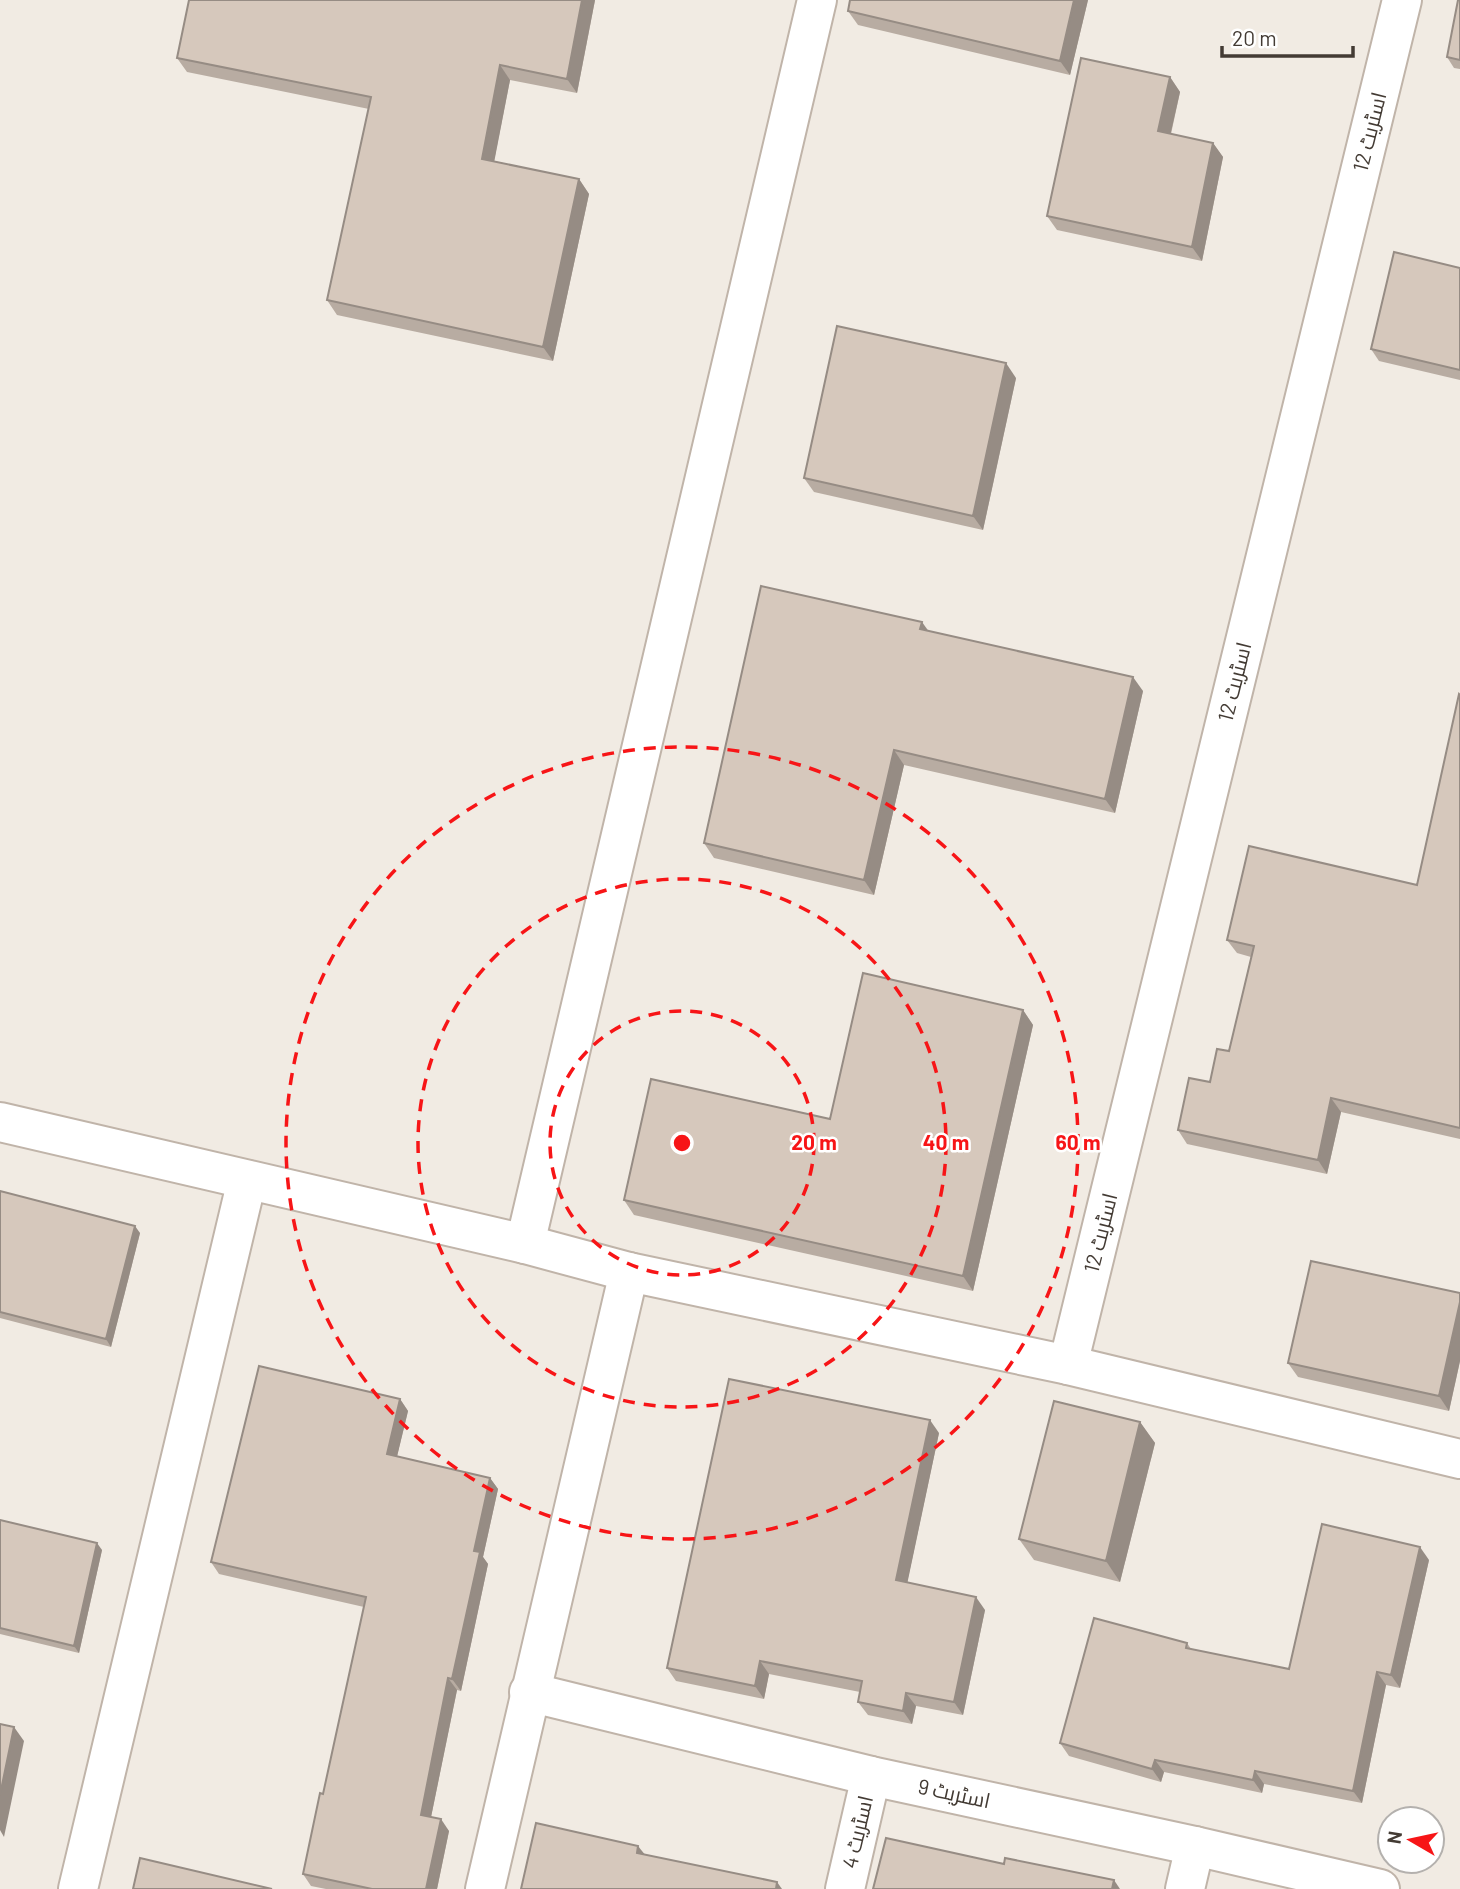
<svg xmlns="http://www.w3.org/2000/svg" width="1460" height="1889" font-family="Barlow,Cairo,sans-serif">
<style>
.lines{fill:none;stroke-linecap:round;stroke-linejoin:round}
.minor-casing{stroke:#c0b4a9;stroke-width:42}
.minor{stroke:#fff;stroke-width:38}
.wall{fill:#b8aca2}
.shaded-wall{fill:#968c84}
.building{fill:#d6c8bc;stroke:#968c84;stroke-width:2}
.ring{fill:none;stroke:#f71517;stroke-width:3.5;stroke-dasharray:12 9}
.labels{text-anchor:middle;stroke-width:5;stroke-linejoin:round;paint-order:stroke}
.street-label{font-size:21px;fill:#433b34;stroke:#fff}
.centre{fill:#f71517;stroke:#fff;stroke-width:3.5}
.ring-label{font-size:21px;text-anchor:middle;font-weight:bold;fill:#f71517;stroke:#fff;stroke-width:5;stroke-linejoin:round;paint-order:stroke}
</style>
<rect width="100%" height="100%" fill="#f1ebe3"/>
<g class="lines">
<!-- minor casing -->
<g class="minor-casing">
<g id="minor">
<path d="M 0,1122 L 525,1244 L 629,1272 L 1068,1365 L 1460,1459"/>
<path d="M 525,1244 L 817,0"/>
<path d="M 1068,1365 L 1402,0"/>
<path d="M 529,1692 L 871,1776 L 1195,1846 L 1380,1889"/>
<path d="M 78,1889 L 247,1180"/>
<path d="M 485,1889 L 629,1272"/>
<path d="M 845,1889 L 871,1776"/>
<path d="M 1185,1889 L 1195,1846"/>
</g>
</g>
<!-- minor -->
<use href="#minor" class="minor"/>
</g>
<!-- wall -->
<g class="wall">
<path d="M 595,0 L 577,93 L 510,80 L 494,161 L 579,179 L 589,194 L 553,361 L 337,315 L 327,300 L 369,109 L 187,72 L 177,58 Z"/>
<path d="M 1088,0 L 1070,75 L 858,25 L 848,11 Z"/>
<path d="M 1460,0 L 1460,69 L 1454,68 L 1447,57 Z"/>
<path d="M 1170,77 L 1180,92 L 1171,134 L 1213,143 L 1223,157 L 1202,261 L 1057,230 L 1047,216 Z"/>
<path d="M 1460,268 L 1460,380 L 1379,361 L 1371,349 Z"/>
<path d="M 1016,378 L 983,530 L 814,492 L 804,478 Z"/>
<path d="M 928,631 L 1143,691 L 1115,813 L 904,765 L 874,895 L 714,858 L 704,843 Z"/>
<path d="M 1460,695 L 1460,1139 L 1341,1112 L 1327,1174 L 1187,1144 L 1178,1130 L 1229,1051 L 1251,957 L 1237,953 L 1227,940 L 1417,885 Z"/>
<path d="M 1023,1010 L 1033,1025 L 973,1291 L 634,1215 L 624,1200 L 830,1119 Z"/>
<path d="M 0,1191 L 140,1233 L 111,1347 L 0,1318 Z"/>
<path d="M 1460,1293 L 1460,1361 L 1449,1411 L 1298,1377 L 1288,1363 Z"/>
<path d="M 400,1399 L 408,1411 L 397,1456 L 490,1478 L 498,1489 L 483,1557 L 488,1564 L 461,1691 L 457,1690 L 431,1817 L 449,1831 L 437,1889 L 326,1889 L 311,1886 L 303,1874 L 323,1794 L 364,1607 L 219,1574 L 211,1562 Z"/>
<path d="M 1140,1422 L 1155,1443 L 1120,1582 L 1034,1560 L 1019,1539 Z"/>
<path d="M 939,1433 L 907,1583 L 985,1610 L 963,1715 L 916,1706 L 912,1724 L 868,1715 L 858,1702 L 860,1692 L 769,1674 L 764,1699 L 676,1681 L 667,1668 Z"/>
<path d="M 0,1520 L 102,1550 L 79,1653 L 0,1634 Z"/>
<path d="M 1429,1560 L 1400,1688 L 1386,1685 L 1362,1803 L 1264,1784 L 1262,1793 L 1164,1772 L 1161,1782 L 1069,1756 L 1060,1743 L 1187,1643 L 1191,1649 L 1289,1669 Z"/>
</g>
<!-- shaded-wall -->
<g class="shaded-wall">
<path d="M 582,0 L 595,0 L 577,93 L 567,79 Z"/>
<path d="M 1074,0 L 1088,0 L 1070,75 L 1060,61 Z"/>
<path d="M 500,65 L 510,80 L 492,173 L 482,159 Z"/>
<path d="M 1170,77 L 1180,92 L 1168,145 L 1158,131 Z"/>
<path d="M 1213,143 L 1223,157 L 1202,261 L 1192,247 Z"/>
<path d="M 579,179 L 589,194 L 553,361 L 543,347 Z"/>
<path d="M 1006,363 L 1016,378 L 983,530 L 973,516 Z"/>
<path d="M 922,622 L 932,636 L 920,629 Z"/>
<path d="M 1133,677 L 1143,691 L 1115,813 L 1105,799 Z"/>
<path d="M 894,750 L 904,765 L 874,895 L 864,880 Z"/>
<path d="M 1023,1010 L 1033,1025 L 973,1291 L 963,1276 Z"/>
<path d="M 1331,1098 L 1341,1112 L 1327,1174 L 1318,1160 Z"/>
<path d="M 135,1226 L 140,1233 L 111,1347 L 106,1339 Z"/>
<path d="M 1460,1302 L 1460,1361 L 1449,1411 L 1439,1396 Z"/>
<path d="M 400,1399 L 408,1411 L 395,1465 L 387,1454 Z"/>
<path d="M 930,1420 L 939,1433 L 905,1594 L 896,1580 Z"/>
<path d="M 1140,1422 L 1155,1443 L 1120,1582 L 1106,1561 Z"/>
<path d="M 490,1478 L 498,1489 L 483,1557 L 488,1564 L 461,1691 L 452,1679 L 474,1551 Z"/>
<path d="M 97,1543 L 102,1550 L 79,1653 L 74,1646 Z"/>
<path d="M 1420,1547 L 1429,1560 L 1400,1688 L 1391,1675 Z"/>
<path d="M 976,1597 L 985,1610 L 963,1715 L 954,1702 Z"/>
<path d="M 760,1661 L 769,1674 L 764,1699 L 755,1686 Z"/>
<path d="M 1377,1672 L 1386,1685 L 1362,1803 L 1353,1791 Z"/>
<path d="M 448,1678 L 457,1690 L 429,1827 L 421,1815 Z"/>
<path d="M 906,1693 L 916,1706 L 912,1724 L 903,1711 Z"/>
<path d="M 14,1727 L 24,1741 L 4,1837 L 0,1830 L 0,1795 Z"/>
<path d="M 1155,1760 L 1164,1772 L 1161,1782 L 1152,1769 Z"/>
<path d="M 1255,1771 L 1264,1784 L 1262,1793 L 1253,1780 Z"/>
<path d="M 441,1819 L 449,1831 L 437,1889 L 426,1889 Z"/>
<path d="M 638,1846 L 646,1856 L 637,1853 Z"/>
<path d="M 1114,1880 L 1120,1889 L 1112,1889 Z"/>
<path d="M 777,1882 L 782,1889 L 776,1889 Z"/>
</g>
<!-- building -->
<g class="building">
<path d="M 189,0 L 582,0 L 567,79 L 500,65 L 482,159 L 579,179 L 543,347 L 327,300 L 371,97 L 177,58 Z"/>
<path d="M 850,0 L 1074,0 L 1060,61 L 848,11 Z"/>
<path d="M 1458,0 L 1460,0 L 1460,60 L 1447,57 Z"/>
<path d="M 1081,58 L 1170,77 L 1158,131 L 1213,143 L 1192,247 L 1047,216 Z"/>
<path d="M 1394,252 L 1460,268 L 1460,370 L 1371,349 Z"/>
<path d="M 837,326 L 1006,363 L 973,516 L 804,478 Z"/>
<path d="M 761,586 L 922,622 L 920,629 L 1133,677 L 1105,799 L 894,750 L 864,880 L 704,843 Z"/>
<path d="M 1459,694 L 1460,695 L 1460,1128 L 1331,1098 L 1318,1160 L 1178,1130 L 1189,1078 L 1210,1082 L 1217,1049 L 1229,1051 L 1254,946 L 1227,940 L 1249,846 L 1417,885 Z"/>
<path d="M 863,973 L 1023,1010 L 963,1276 L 624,1200 L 651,1079 L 830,1119 Z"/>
<path d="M 0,1191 L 135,1226 L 106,1339 L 0,1312 Z"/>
<path d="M 1311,1261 L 1460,1293 L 1460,1302 L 1439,1396 L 1288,1363 Z"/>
<path d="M 259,1366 L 400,1399 L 387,1454 L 490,1478 L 474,1551 L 480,1552 L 452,1679 L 448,1678 L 421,1815 L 441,1819 L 426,1889 L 372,1889 L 303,1874 L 320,1793 L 323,1794 L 366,1597 L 211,1562 Z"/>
<path d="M 729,1379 L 930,1420 L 896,1580 L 976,1597 L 954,1702 L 906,1693 L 903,1711 L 858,1702 L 862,1681 L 760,1661 L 755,1686 L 667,1668 Z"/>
<path d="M 1054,1401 L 1140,1422 L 1106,1561 L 1019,1539 Z"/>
<path d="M 0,1520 L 97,1543 L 74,1646 L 0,1628 Z"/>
<path d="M 1322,1524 L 1420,1547 L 1391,1675 L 1377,1672 L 1353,1791 L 1255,1771 L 1253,1780 L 1155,1760 L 1152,1769 L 1060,1743 L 1094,1618 L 1187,1643 L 1186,1648 L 1289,1669 Z"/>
<path d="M 0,1724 L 14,1727 L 0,1795 Z"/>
<path d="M 536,1823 L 638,1846 L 637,1853 L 777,1882 L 776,1889 L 521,1889 Z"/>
<path d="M 886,1838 L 1004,1864 L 1005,1858 L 1114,1880 L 1112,1889 L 873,1889 Z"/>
<path d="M 140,1858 L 272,1889 L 133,1889 Z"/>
</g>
<!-- distance rings -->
<g class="ring">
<circle cx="682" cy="1143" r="132"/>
<circle cx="682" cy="1143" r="264"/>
<circle cx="682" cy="1143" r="396"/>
</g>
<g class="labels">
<!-- street labels -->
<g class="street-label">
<text transform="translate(1370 132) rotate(-76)" y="7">اسٹریٹ 12</text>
<text transform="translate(1235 682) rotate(-76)" y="7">اسٹریٹ 12</text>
<text transform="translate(1101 1233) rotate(-76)" y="7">اسٹریٹ 12</text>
<text transform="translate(954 1794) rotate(12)" y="7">اسٹریٹ 9</text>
<text transform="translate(858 1832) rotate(-77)" y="7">اسٹریٹ 4</text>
</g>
</g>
<circle cx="682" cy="1143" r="10" class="centre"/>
<g class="ring-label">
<text x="814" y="1150">20 m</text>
<text x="946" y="1150">40 m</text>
<text x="1078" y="1150">60 m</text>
</g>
<!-- north arrow -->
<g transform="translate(1411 1840) rotate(279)"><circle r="33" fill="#ffffff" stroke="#b4b1ae" stroke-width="2"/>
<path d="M0-5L12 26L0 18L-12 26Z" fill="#f71517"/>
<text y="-10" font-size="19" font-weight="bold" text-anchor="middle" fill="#433b34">N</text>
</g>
<!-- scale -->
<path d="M1222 46v10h131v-10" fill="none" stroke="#433b34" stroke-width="3.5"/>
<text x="1232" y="46" font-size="21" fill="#433b34" stroke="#ffffff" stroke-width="5" paint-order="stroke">20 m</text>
</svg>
